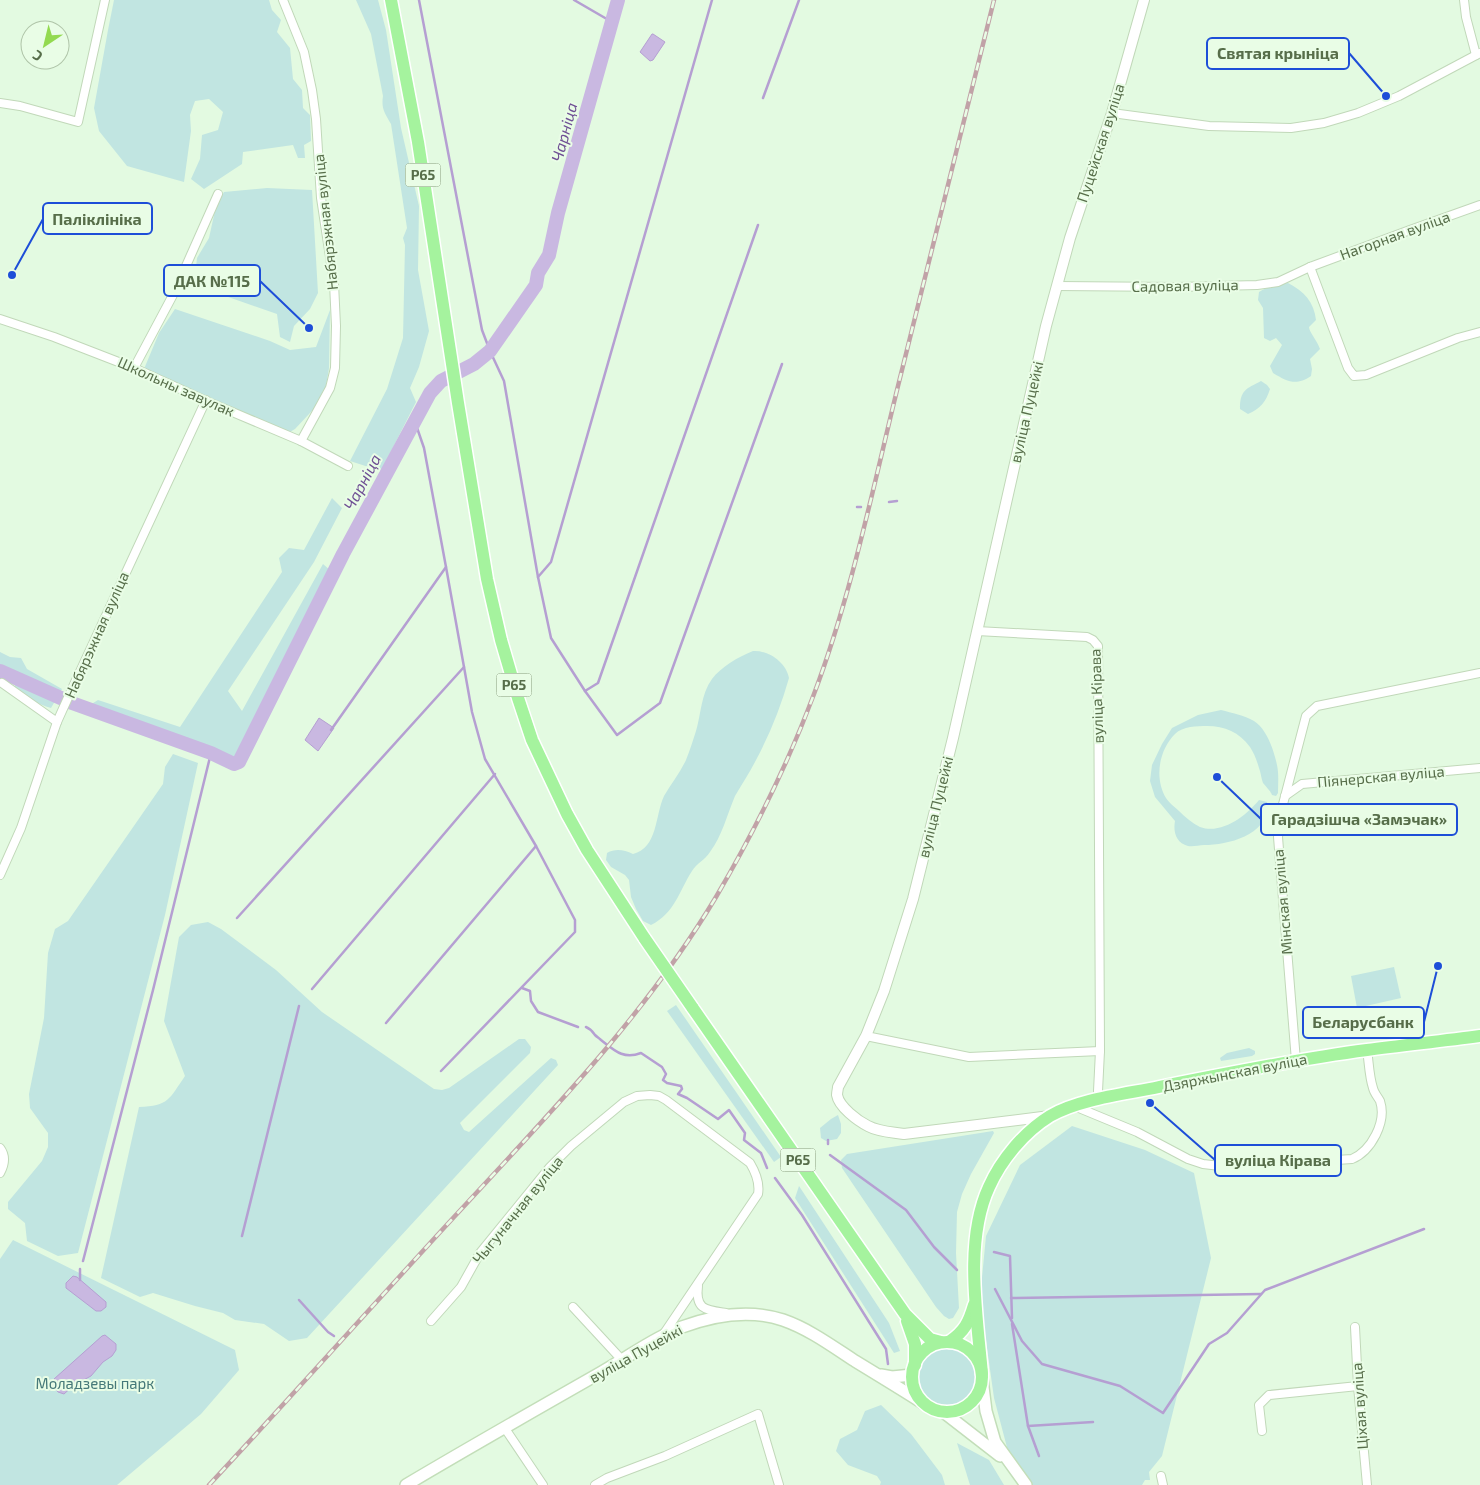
<svg xmlns="http://www.w3.org/2000/svg" width="1480" height="1485" font-family="'Exo 2',sans-serif">
<style>
.green{fill:#c1e5e1}
.water{fill:#c9b8e1;stroke:#b59fd2}
.lines{fill:none;stroke-linecap:round;stroke-linejoin:round}
.stream{stroke:#b59fd2;stroke-width:2.5}
.river{stroke:#c9b8e1;stroke-width:14}
.minor-casing{stroke:#c1d8b9;stroke-width:10}
.tertiary-casing{stroke:#c1d8b9;stroke-width:12}
.secondary-casing{stroke:#c3deb9;stroke-width:14}
.primary-casing{stroke:#fff;stroke-width:15}
.minor{stroke:#fff;stroke-width:8}
.tertiary{stroke:#fff;stroke-width:10}
.secondary{stroke:#fff;stroke-width:11}
.primary{stroke:#a5f39e;stroke-width:12}
.rail-casing{stroke:#c1a2a7;stroke-width:4.5}
.rail{stroke:#e9fde6;stroke-width:2.5;stroke-dasharray:8;stroke-linecap:butt}
.primary-bridge-casing{stroke:#fff;stroke-width:15;stroke-linecap:butt}
.primary-bridge{stroke:#a5f39e;stroke-width:12}
.labels{text-anchor:middle;stroke-width:4;stroke-linejoin:round;paint-order:stroke}
.shield{fill:#e9fde6;stroke:#839979;stroke-width:1}
.shield-label{font-size:14px;font-weight:bold;fill:#576e4a}
.street-label{font-size:15px;fill:#576e4a;stroke:#e9fde6}
.park-label{font-size:15px;fill:#467979;stroke:#e9fde6}
.water-label{font-size:16px;font-style:italic;fill:#6f5094;stroke:#e9fde6}
.leader{fill:none;stroke:#1d4ed8;stroke-width:2}
.callout-dot{fill:#1d4ed8;stroke:#e9fde6;stroke-width:2}
.callout{fill:#e9fde6;stroke:#1d4ed8;stroke-width:2}
.callout-label{font-size:16px;text-anchor:middle;font-weight:bold;fill:#576e4a}
</style>
<rect width="100%" height="100%" fill="#e3fae1"/>
<!-- green -->
<g class="green">
<path d="M 114,0 L 269,0 L 272,10 L 281,20 L 277,32 L 290,48 L 293,79 L 302,90 L 303,108 L 310,115 L 311,141 L 304,145 L 305,158 L 298,158 L 293,145 L 243,152 L 242,164 L 204,189 L 191,179 L 200,159 L 202,135 L 218,130 L 223,112 L 209,99 L 195,101 L 190,115 L 191,131 L 184,182 L 127,166 L 99,131 L 94,108 L 108,30 Z"/>
<path d="M 356,0 L 378,0 L 386,30 L 401,128 L 419,206 L 418,270 L 429,331 L 419,367 L 410,388 L 416,402 L 381,471 L 350,461 L 387,389 L 403,338 L 405,245 L 403,238 L 407,228 L 391,124 C 385,113 381,109 383,96 L 371,34 Z"/>
<path d="M 267,188 L 312,190 L 318,293 L 310,309 L 294,326 L 290,342 L 280,337 L 277,314 L 194,285 L 197,258 L 209,238 L 216,206 L 224,192 Z"/>
<path d="M 1288,283 C 1304,291 1314,302 1316,320 L 1309,327 C 1309,332 1317,340 1320,349 L 1310,359 L 1312,369 L 1311,376 C 1296,386 1288,382 1273,373 L 1270,366 L 1282,345 L 1276,338 L 1270,341 L 1264,338 L 1263,308 L 1258,300 L 1259,292 C 1269,286 1277,284 1288,283 Z"/>
<path d="M 175,309 L 270,341 L 290,350 L 316,347 L 330,310 L 329,368 L 324,398 L 295,429 L 288,433 L 262,424 L 144,369 L 159,333 Z"/>
<path d="M 1261,381 L 1267,385 L 1270,389 C 1266,402 1260,409 1248,414 L 1240,409 C 1240,390 1246,389 1261,381 Z"/>
<path d="M 332,498 L 342,508 L 314,562 L 228,691 L 242,711 L 323,564 L 331,571 L 234,758 L 175,734 L 90,705 L 98,700 L 180,727 L 282,572 L 279,558 L 289,548 L 304,550 Z"/>
<path d="M 753,651 C 768,650 786,662 789,678 C 781,706 770,734 756,760 C 750,772 742,784 735,796 C 727,815 722,836 710,852 C 705,860 697,863 692,871 C 679,891 675,913 651,925 L 643,921 L 636,909 L 631,897 L 629,880 L 625,875 L 611,867 L 606,860 L 607,853 C 616,848 624,850 633,854 C 658,848 655,815 664,796 C 671,784 680,773 686,760 C 690,750 693,740 696,731 C 701,714 701,694 712,679 C 721,667 738,657 753,651 Z"/>
<path d="M 0,652 L 10,657 L 21,658 L 27,669 L 62,689 L 51,708 C 38,704 24,698 15,688 L 15,683 L 0,678 Z"/>
<path d="M 1221,710 C 1232,713 1244,715 1254,721 C 1267,729 1274,751 1277,765 C 1279,774 1278,784 1278,793 L 1276,796 L 1272,795 C 1270,790 1266,787 1263,783 C 1261,778 1261,773 1259,768 C 1257,761 1254,753 1250,747 C 1239,732 1225,726 1207,726 C 1197,726 1183,726 1175,734 C 1159,750 1154,778 1166,798 C 1169,803 1175,807 1179,811 C 1185,817 1192,823 1200,827 C 1222,835 1247,815 1259,800 L 1267,802 C 1271,834 1229,845 1204,845 C 1199,845 1193,847 1188,846 C 1176,843 1173,832 1175,821 L 1155,797 L 1150,781 L 1152,765 L 1162,744 L 1172,728 L 1198,715 Z"/>
<path d="M 173,754 L 198,763 L 165,915 L 78,1253 L 58,1256 L 27,1241 L 25,1223 L 8,1209 L 8,1202 L 42,1161 L 48,1147 L 48,1133 L 30,1108 L 29,1094 L 44,1018 L 48,953 L 55,929 L 68,921 L 163,784 L 165,767 Z"/>
<path d="M 208,922 L 221,929 L 276,970 L 322,1012 L 434,1089 L 442,1090 L 449,1088 L 519,1039 L 525,1039 L 531,1047 L 530,1053 L 460,1123 L 464,1130 L 469,1132 L 551,1058 L 556,1060 L 558,1065 L 307,1338 L 289,1341 L 264,1324 L 235,1320 L 223,1313 L 195,1306 L 153,1293 L 140,1297 L 101,1278 L 139,1107 C 169,1106 169,1099 185,1076 L 164,1021 L 179,937 L 191,925 Z"/>
<path d="M 1394,967 L 1401,998 L 1357,1008 L 1351,976 Z"/>
<path d="M 676,1005 L 781,1157 L 774,1162 L 667,1011 Z"/>
<path d="M 1249,1048 L 1255,1051 L 1255,1054 L 1252,1056 L 1221,1061 L 1220,1058 L 1227,1053 Z"/>
<path d="M 838,1115 L 841,1124 L 841,1133 L 837,1139 L 826,1141 L 821,1138 L 820,1128 L 831,1119 Z"/>
<path d="M 1072,1126 L 1145,1150 L 1194,1173 L 1211,1258 L 1162,1456 L 1149,1472 L 1150,1480 L 1145,1480 L 1142,1485 L 1031,1485 L 1009,1455 L 994,1398 L 980,1298 L 986,1236 L 1020,1165 Z"/>
<path d="M 993,1131 L 994,1133 L 971,1174 L 962,1194 L 957,1212 L 956,1253 L 959,1308 L 953,1318 L 949,1319 L 944,1316 L 936,1307 L 842,1168 L 841,1160 L 847,1154 Z"/>
<path d="M 799,1186 L 889,1323 L 900,1351 L 894,1353 L 795,1198 Z"/>
<path d="M 13,1240 L 235,1350 L 239,1370 L 201,1414 L 117,1485 L 0,1485 L 0,1259 Z"/>
<circle cx="947" cy="1377" r="29"/>
<path d="M 881,1405 L 911,1434 L 942,1475 L 945,1485 L 880,1485 L 881,1482 L 877,1476 L 848,1465 L 836,1451 L 840,1439 L 857,1430 L 865,1411 Z"/>
<path d="M 957,1443 L 989,1460 L 1004,1485 L 970,1485 Z"/>
</g>
<!-- water -->
<g class="water">
<path d="M 652,34 L 653,34 L 665,42 L 653,60 L 650,61 L 640,52 Z"/>
<path d="M 319,718 L 334,728 L 318,751 L 305,740 Z"/>
<path d="M 73,1276 L 77,1277 L 106,1302 L 106,1307 L 101,1311 L 96,1311 L 66,1288 L 66,1283 Z"/>
<path d="M 105,1335 L 116,1344 L 116,1350 L 112,1356 L 103,1362 L 91,1376 L 74,1385 L 64,1394 L 58,1392 L 52,1385 L 54,1379 L 102,1336 Z"/>
</g>
<g class="lines">
<!-- stream -->
<g class="stream">
<path d="M 419,0 L 482,330 L 490,351 L 504,381 L 538,577 L 551,638 L 585,691 L 617,735 L 660,703 L 782,364"/>
<path d="M 574,0 L 612,22"/>
<path d="M 763,98 L 799,0"/>
<path d="M 889,502 L 897,501"/>
<path d="M 857,507 L 861,507"/>
<path d="M 538,577 L 551,562 L 712,0"/>
<path d="M 585,691 L 598,683 L 758,225"/>
<path d="M 331,730 L 446,567 L 424,448 L 415,422"/>
<path d="M 237,918 L 464,667 L 446,567"/>
<path d="M 522,988 L 530,991 L 531,1001 L 538,1012 L 578,1027"/>
<path d="M 312,989 L 495,774"/>
<path d="M 386,1023 L 536,846"/>
<path d="M 586,1027 C 591,1029 592,1031 595,1035 C 597,1037 599,1038 601,1040 C 614,1050 623,1060 641,1053 L 662,1067 L 666,1074 L 663,1080 L 667,1083 L 681,1086 L 682,1089 L 678,1094 L 687,1098 L 718,1119 L 729,1110 L 745,1133 L 744,1140 L 761,1153 L 767,1168"/>
<path d="M 441,1071 L 575,932 L 575,920 L 536,846 L 485,759 L 472,712 L 464,667"/>
<path d="M 828,1144 L 828,1140"/>
<path d="M 830,1155 L 906,1210 L 934,1247 L 957,1270"/>
<path d="M 775,1178 L 802,1215 L 886,1349 L 888,1364"/>
<path d="M 242,1236 L 299,1006"/>
<path d="M 994,1252 L 1010,1256 L 1012,1318"/>
<path d="M 83,1261 L 153,990 L 211,753"/>
<path d="M 80,1280 L 80,1269"/>
<path d="M 995,1289 L 1022,1341 L 1042,1364 L 1120,1386 L 1163,1413 L 1209,1344 L 1227,1333 L 1265,1290 L 1424,1229"/>
<path d="M 1011,1298 L 1261,1294"/>
<path d="M 299,1300 L 328,1332 L 334,1336"/>
<path d="M 1012,1324 L 1028,1426"/>
<path d="M 1039,1456 L 1028,1426 L 1093,1422"/>
</g>
<!-- river -->
<path class="river" d="M 0,671 L 72,703 L 211,753 L 234,764 L 239,762 L 343,554 L 430,393 L 441,381 L 474,364 L 490,351 L 536,285 L 538,273 L 549,255 L 558,213 L 618,0"/>
<!-- minor casing -->
<g class="minor-casing">
<g id="minor">
<path d="M 283,0 L 304,52 L 312,90 L 316,119 L 321,198 L 334,283 L 336,326 L 335,368 L 330,388 L 301,441"/>
<path d="M 1464,0 L 1466,17 L 1476,55"/>
<path d="M 0,103 L 20,106 L 78,122 L 105,0"/>
<path d="M 1112,113 L 1209,126 L 1291,128 L 1324,123 L 1358,113 L 1399,96 L 1480,53"/>
<path d="M 1310,267 L 1348,368 L 1354,376 L 1366,375 L 1458,338 L 1480,332"/>
<path d="M 1057,286 L 1177,287 L 1257,285 L 1278,282 L 1310,267 L 1410,230 L 1480,205"/>
<path d="M 0,319 L 54,337 L 134,368 L 211,403 L 301,441 L 348,466"/>
<path d="M 134,368 L 174,293 L 218,194"/>
<path d="M 977,631 L 1087,637 L 1093,640 L 1098,646 L 1100,1051 L 1098,1091 L 1100,1099"/>
<path d="M 2,683 L 57,722"/>
<path d="M 1285,796 L 1302,784 L 1480,768"/>
<path d="M 0,875 L 21,828 L 57,722 L 71,691 L 206,400"/>
<path d="M 866,1036 L 969,1057 L 1100,1051"/>
<path d="M 1296,1061 L 1278,837 L 1282,808 L 1306,716 L 1317,706 L 1480,673"/>
<path d="M 1074,1106 L 1137,1132 L 1188,1159 L 1203,1164 L 1229,1167 L 1352,1159 C 1371,1151 1387,1122 1380,1101 C 1378,1097 1374,1093 1373,1088 C 1369,1076 1369,1062 1367,1050"/>
<path d="M 0,1148 C 6,1156 5,1164 0,1173"/>
<path d="M 698,1286 C 695,1310 706,1310 726,1313"/>
<path d="M 573,1307 L 622,1360"/>
<path d="M 431,1321 L 461,1287 L 480,1253 L 550,1167 L 571,1146 L 624,1102 L 637,1096 L 650,1095 L 659,1096 L 666,1100 L 750,1163 C 756,1173 760,1183 758,1194 L 663,1335"/>
<path d="M 1355,1327 L 1358,1386 L 1367,1485"/>
<path d="M 504,1427 L 543,1485"/>
<path d="M 1262,1431 L 1259,1405 L 1269,1395 L 1358,1386"/>
<path d="M 1161,1476 L 1163,1485"/>
<path d="M 595,1485 L 607,1478 L 665,1456 L 758,1414 L 779,1485"/>
</g>
</g>
<!-- tertiary casing -->
<g class="tertiary-casing">
<path id="tertiary" d="M 1050,1116 L 904,1134 C 892,1132 879,1132 868,1126 C 858,1121 839,1107 837,1095 C 837,1092 838,1089 838,1087 L 866,1036 L 884,991 L 913,899 L 953,738 L 1046,326 L 1070,238 L 1112,113 L 1144,0"/>
</g>
<!-- secondary casing -->
<g class="secondary-casing">
<g id="secondary">
<path d="M 881,1375 L 892,1377 L 912,1375"/>
<path d="M 982,1379 L 986,1411 L 995,1442 L 1026,1485"/>
<path d="M 942,1411 L 1000,1456"/>
<path d="M 406,1485 C 470,1447 535,1410 600,1373 C 627,1358 653,1338 682,1327 C 714,1315 750,1309 783,1320 C 809,1329 832,1346 855,1361 C 878,1375 901,1389 923,1403"/>
</g>
</g>
<!-- primary casing -->
<g class="primary-casing">
<g id="primary">
<path d="M 391,0 L 418,142 L 458,403 L 487,579 L 501,640 L 518,698 L 532,740 L 567,814 L 587,850 L 645,939"/>
<path d="M 692,1007 L 905,1314 L 930,1339 L 941,1342"/>
<path d="M 907,1321 L 915,1344 L 915,1365"/>
<path d="M 949,1342 C 965,1331 969,1322 974,1305"/>
<circle cx="947" cy="1377" r="35"/>
<path d="M 982,1374 C 977,1316 964,1241 989,1187 C 1001,1160 1024,1132 1050,1116 C 1079,1099 1126,1094 1159,1087 C 1228,1073 1298,1059 1367,1050 C 1405,1045 1443,1041 1480,1036"/>
</g>
</g>
<!-- minor -->
<use href="#minor" class="minor"/>
<!-- tertiary -->
<use href="#tertiary" class="tertiary"/>
<!-- secondary -->
<use href="#secondary" class="secondary"/>
<!-- primary -->
<use href="#primary" class="primary"/>
<!-- rail casing -->
<g class="rail-casing">
<path id="rail" d="M 209,1485 C 292,1396 372,1306 454,1217 C 548,1115 645,1016 716,897 C 754,832 788,764 814,694 C 851,596 873,488 898,386 C 930,257 962,129 994,0"/>
</g>
<!-- rail -->
<use href="#rail" class="rail"/>
<!-- primary-bridge casing -->
<g class="primary-bridge-casing">
<path id="primary-bridge" d="M 645,939 L 692,1007"/>
</g>
<!-- primary-bridge -->
<use href="#primary-bridge" class="primary-bridge"/>
</g>
<g class="labels">
<!-- shield labels -->
<g class="shield">
<rect x="405.5" y="163.5" width="35" height="23" rx="4"/>
<rect x="496.5" y="673.5" width="35" height="23" rx="4"/>
<rect x="780.5" y="1148.5" width="35" height="23" rx="4"/>
</g>
<g class="shield-label">
<text x="423" y="180">Р65</text>
<text x="514" y="690">Р65</text>
<text x="798" y="1165">Р65</text>
</g>
<!-- street labels -->
<g class="street-label">
<text transform="translate(1101 143) rotate(-72)" y="5">Пуцейская вуліца</text>
<text transform="translate(326 222) rotate(-96)" y="5">Набярэжная вуліца</text>
<text transform="translate(1395 236) rotate(-20)" y="5">Нагорная вуліца</text>
<text transform="translate(1185 286) rotate(-1)" y="5">Садовая вуліца</text>
<text transform="translate(176 387) rotate(24)" y="5">Школьны завулак</text>
<text transform="translate(1027 412) rotate(-77)" y="5">вуліца Пуцейкі</text>
<text transform="translate(97 635) rotate(-66)" y="5">Набярэжная вуліца</text>
<text transform="translate(1097 696) rotate(-92)" y="5">вуліца Кірава</text>
<text transform="translate(1381 777) rotate(-5)" y="5">Піянерская вуліца</text>
<text transform="translate(936 807) rotate(-76)" y="5">вуліца Пуцейкі</text>
<text transform="translate(1283 902) rotate(-95)" y="5">Мінская вуліца</text>
<text transform="translate(1235 1073) rotate(-11)" y="5">Дзяржынская вуліца</text>
<text transform="translate(518 1210) rotate(-51)" y="5">Чыгуначная вуліца</text>
<text transform="translate(636 1354) rotate(-29)" y="5">вуліца Пуцейкі</text>
<text transform="translate(1360 1406) rotate(-94)" y="5">Ціхая вуліца</text>
</g>
<!-- park labels -->
<g class="park-label">
<text x="95" y="1389">Моладзевы парк</text>
</g>
<!-- water labels -->
<g class="water-label">
<text transform="translate(564 132) rotate(-75)" y="6">Чарніца</text>
<text transform="translate(362 482) rotate(-62)" y="6">Чарніца</text>
</g>
</g>
<!-- callouts -->
<path class="leader" d="M1386 96L1349 53M12 275L43 219M309 328L260 281M1217 777L1261 819M1438 966L1424 1022M1150 1103L1215 1160"/>
<g class="callout-dot">
<circle cx="1386" cy="96" r="5"/>
<circle cx="12" cy="275" r="5"/>
<circle cx="309" cy="328" r="5"/>
<circle cx="1217" cy="777" r="5"/>
<circle cx="1438" cy="966" r="5"/>
<circle cx="1150" cy="1103" r="5"/>
</g>
<g class="callout">
<rect x="1207" y="38" width="142" height="31" rx="5"/>
<rect x="43" y="203" width="109" height="31" rx="5"/>
<rect x="164" y="265" width="96" height="31" rx="5"/>
<rect x="1261" y="804" width="196" height="31" rx="5"/>
<rect x="1303" y="1007" width="121" height="31" rx="5"/>
<rect x="1215" y="1145" width="126" height="31" rx="5"/>
</g>
<g class="callout-label">
<text x="1278" y="59">Святая крыніца</text>
<text x="97" y="225">Паліклініка</text>
<text x="212" y="287">ДАК №115</text>
<text x="1359" y="825">Гарадзішча «Замэчак»</text>
<text x="1363" y="1028">Беларусбанк</text>
<text x="1278" y="1166">вуліца Кірава</text>
</g>
<!-- north arrow -->
<g transform="translate(45 45) rotate(215)"><circle r="24" fill="#e9fde6" stroke="#afc4a8"/>
<path d="M0-4L9 19L0 12L-9 19Z" fill="#93da50"/>
<text y="-8" font-size="14" font-weight="bold" text-anchor="middle" fill="#576e4a">С</text>
</g>
</svg>
